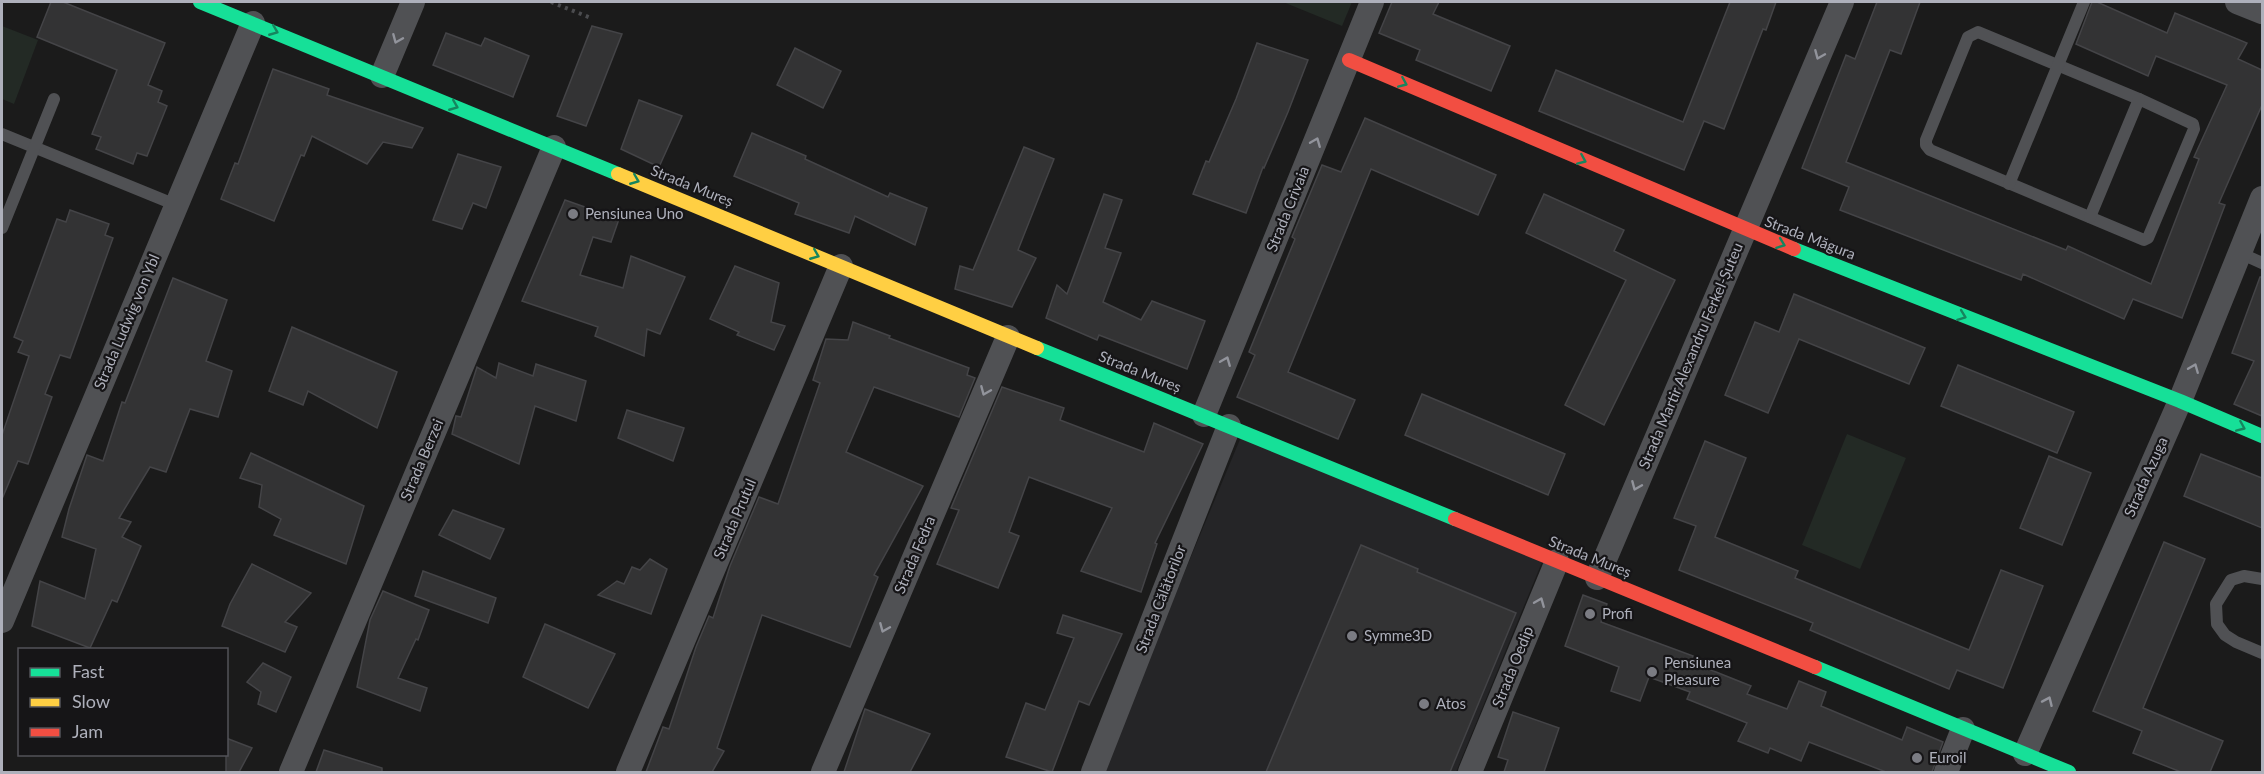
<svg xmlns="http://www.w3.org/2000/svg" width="2264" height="774" font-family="Lato,sans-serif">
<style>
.built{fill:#252527}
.green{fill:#232a25}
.building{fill:#333334;stroke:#444447;stroke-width:1.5}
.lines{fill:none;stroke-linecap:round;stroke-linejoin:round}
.path{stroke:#4b4c4f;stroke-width:4;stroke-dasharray:3 4.5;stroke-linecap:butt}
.lane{stroke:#505154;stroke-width:12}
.street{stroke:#505154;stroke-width:24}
.fast{stroke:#16e098;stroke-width:14}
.slow{stroke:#ffcf43;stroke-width:14}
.jam{stroke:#f24e42;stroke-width:14}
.oneway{stroke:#16855e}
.oneway2{stroke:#92949c}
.poi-dot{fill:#7b7c83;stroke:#161517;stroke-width:2}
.labels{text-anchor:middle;stroke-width:4.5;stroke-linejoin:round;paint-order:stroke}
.street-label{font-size:15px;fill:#aeb0bb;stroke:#161517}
.poi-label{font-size:15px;fill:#aeb0bb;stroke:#161517;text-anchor:start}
</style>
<rect width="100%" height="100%" fill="#1b1b1b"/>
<!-- built -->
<path class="built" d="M 1241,437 L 1542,562 L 1456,772 L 1101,772 Z"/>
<!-- green -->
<g class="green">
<path d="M 1283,2 L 1352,2 L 1342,26 Z"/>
<path d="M 2,26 L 38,40 L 14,104 L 2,99 Z"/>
<path d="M 1847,434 L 1906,458 L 1860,569 L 1802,545 Z"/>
</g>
<!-- building -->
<g class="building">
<path d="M 51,2 L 63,2 L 165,43 L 148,85 L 162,91 L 158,102 L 167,106 L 147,156 L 137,153 L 133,164 L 96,149 L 101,137 L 92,134 L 117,70 L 37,37 Z"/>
<path d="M 1392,2 L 1439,2 L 1433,14 L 1510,46 L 1491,91 L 1416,60 L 1420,50 L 1379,33 Z"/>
<path d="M 1730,2 L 1776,2 L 1766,30 L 1763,29 L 1724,129 L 1704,121 L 1684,170 L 1539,111 L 1556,70 L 1683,122 Z"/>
<path d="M 1877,2 L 1920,2 L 1901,54 L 1890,50 L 1846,162 L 2066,250 L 2068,246 L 2151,284 L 2199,159 L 2194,157 L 2227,85 L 2156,56 L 2148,76 L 2076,44 L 2092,2 L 2097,2 L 2167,33 L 2175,13 L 2247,43 L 2238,59 L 2262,70 L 2262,105 L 2219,203 L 2225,205 L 2182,318 L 2133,299 L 2124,319 L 2023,274 L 2021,280 L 1840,210 L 1849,187 L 1802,168 L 1846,55 L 1855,59 Z"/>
<path d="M 592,26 L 622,34 L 586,126 L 557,116 Z"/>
<path d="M 446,33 L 481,46 L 485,38 L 529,56 L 513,97 L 433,65 Z"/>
<path d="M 1257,43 L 1308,60 L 1288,112 L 1264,168 L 1263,167 L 1246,213 L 1193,194 L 1206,161 L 1209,162 L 1236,99 Z"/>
<path d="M 795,48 L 841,71 L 823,108 L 777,85 Z"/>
<path d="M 273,69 L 329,89 L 327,95 L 423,128 L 412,148 L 383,142 L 367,164 L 312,136 L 304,156 L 301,155 L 274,221 L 221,199 L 235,163 L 238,164 Z"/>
<path d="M 639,100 L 682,116 L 659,167 L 621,149 Z"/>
<path d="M 1365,118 L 1496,175 L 1478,215 L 1371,169 L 1288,372 L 1355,400 L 1338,439 L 1237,397 L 1255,355 L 1249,352 L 1295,239 L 1292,237 L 1322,165 L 1341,172 Z"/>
<path d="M 752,133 L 806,156 L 805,159 L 888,197 L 890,193 L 927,208 L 915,245 L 855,216 L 849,233 L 795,214 L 799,203 L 734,176 Z"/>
<path d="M 1024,147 L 1054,159 L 1018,250 L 1036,258 L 1012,307 L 955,289 L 960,266 L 973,270 Z"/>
<path d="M 458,154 L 501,167 L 486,208 L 473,203 L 462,229 L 433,220 Z"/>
<path d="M 1104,194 L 1122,200 L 1105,248 L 1121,253 L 1103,302 L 1141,320 L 1152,301 L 1205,321 L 1187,369 L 1099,335 L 1097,340 L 1046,318 L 1057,285 L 1067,294 Z"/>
<path d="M 1544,194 L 1624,230 L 1614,251 L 1675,280 L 1604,425 L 1565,405 L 1626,280 L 1526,233 Z"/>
<path d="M 565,200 L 619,219 L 611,242 L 593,237 L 580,275 L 623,288 L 631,256 L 685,277 L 660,334 L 647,329 L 644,356 L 595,336 L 598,327 L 522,301 Z"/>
<path d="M 70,210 L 109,224 L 105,235 L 113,238 L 70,358 L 60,355 L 45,394 L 52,397 L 28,464 L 18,461 L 2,499 L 2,435 L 29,356 L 18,352 L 23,341 L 14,337 L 57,219 L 66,222 Z"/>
<path d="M 735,266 L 779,283 L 771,322 L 785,326 L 774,350 L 737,335 L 739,332 L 710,319 Z"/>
<path d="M 2260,277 L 2262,277 L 2262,416 L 2234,404 L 2254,361 L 2232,353 Z"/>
<path d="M 173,278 L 227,300 L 206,361 L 232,371 L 218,417 L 190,409 L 166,472 L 150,467 L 119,518 L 131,522 L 122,537 L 141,546 L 117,602 L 112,600 L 90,648 L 32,626 L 40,581 L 85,599 L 96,549 L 62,537 L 69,509 L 87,455 L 103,461 L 122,402 L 125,403 Z"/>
<path d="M 1794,294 L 1925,348 L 1909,384 L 1799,339 L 1768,413 L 1725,395 L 1755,322 L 1779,332 Z"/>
<path d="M 853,322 L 890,336 L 889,338 L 969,368 L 967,375 L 975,378 L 959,417 L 874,387 L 846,452 L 923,486 L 874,575 L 878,577 L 850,647 L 762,615 L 717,748 L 724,751 L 712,772 L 646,772 L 663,727 L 669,729 L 696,647 L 709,616 L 713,618 L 730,566 L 759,497 L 778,504 L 820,383 L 813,380 L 826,339 L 848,340 Z"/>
<path d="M 292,327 L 397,372 L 377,428 L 308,391 L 303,405 L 269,391 Z"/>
<path d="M 499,363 L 533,376 L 536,364 L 586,381 L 576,421 L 535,406 L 519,464 L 452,434 L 456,416 L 461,417 L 477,367 L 496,378 Z"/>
<path d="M 1958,365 L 2074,412 L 2057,453 L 1941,406 Z"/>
<path d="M 1002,387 L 1064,408 L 1060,420 L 1144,452 L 1154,423 L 1203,444 L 1155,543 L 1157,544 L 1141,592 L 1081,571 L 1112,508 L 1029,477 L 1009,532 L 1019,536 L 998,588 L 937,564 L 959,510 L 951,508 Z"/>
<path d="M 1422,394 L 1565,454 L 1548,495 L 1405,435 Z"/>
<path d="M 627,410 L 684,428 L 673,461 L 618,438 Z"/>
<path d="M 1705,441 L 1746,458 L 1715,537 L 1798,571 L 1795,578 L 1969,650 L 2001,570 L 2043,586 L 2003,688 L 1957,670 L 1949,689 L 1810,630 L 1813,623 L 1679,570 L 1696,526 L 1674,518 Z"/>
<path d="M 251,453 L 364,506 L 346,564 L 274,535 L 281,519 L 259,507 L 262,485 L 240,478 Z"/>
<path d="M 2201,454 L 2262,478 L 2262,528 L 2184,496 Z"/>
<path d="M 2049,456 L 2091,473 L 2062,545 L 2020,528 Z"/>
<path d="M 453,510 L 504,529 L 490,559 L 439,535 Z"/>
<path d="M 2164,542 L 2205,559 L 2143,708 L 2223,741 L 2210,772 L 2181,772 L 2133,753 L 2142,731 L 2093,711 Z"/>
<path d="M 1361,545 L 1418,569 L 1417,572 L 1516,613 L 1450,772 L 1266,772 Z"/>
<path d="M 650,559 L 667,569 L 651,614 L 598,595 L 617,581 L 624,584 L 632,567 L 640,570 Z"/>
<path d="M 252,564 L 311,593 L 285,622 L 297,627 L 285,652 L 222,626 L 230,604 Z"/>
<path d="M 423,571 L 496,598 L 488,623 L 415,596 Z"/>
<path d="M 383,591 L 429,610 L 418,640 L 416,639 L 398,678 L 427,688 L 420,711 L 357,687 L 370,620 Z"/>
<path d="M 1583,595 L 1607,604 L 1601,622 L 1693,656 L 1691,662 L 1751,686 L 1747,694 L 1787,709 L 1799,681 L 1826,692 L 1821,706 L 1902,740 L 1907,727 L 1943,742 L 1932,772 L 1886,772 L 1809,742 L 1801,761 L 1770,748 L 1768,753 L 1738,741 L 1747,723 L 1687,699 L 1690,692 L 1649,677 L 1640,701 L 1611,691 L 1619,667 L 1565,646 Z"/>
<path d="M 1063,615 L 1122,634 L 1089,705 L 1079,701 L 1052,772 L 1006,757 L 1026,703 L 1045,710 L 1074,638 L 1057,633 Z"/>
<path d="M 545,624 L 615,654 L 588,708 L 523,677 Z"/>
<path d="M 263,663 L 291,677 L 276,712 L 258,704 L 261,692 L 247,682 Z"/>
<path d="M 865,709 L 930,734 L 910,772 L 844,772 Z"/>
<path d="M 1513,712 L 1559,728 L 1544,772 L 1504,772 L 1508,760 L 1498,757 Z"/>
<path d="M 226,738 L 252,748 L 239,772 L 226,772 Z"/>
<path d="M 324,750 L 382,768 L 382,772 L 316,772 Z"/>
</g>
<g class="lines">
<!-- path -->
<path class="path" d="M 551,2 L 591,18"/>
<!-- lane -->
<g class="lane">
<path d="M 1978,32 L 2139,99 L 2193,124 L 2194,129 L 2148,238 L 2144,240 L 1930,150 L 1926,145 L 1926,140 L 1968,37 Z"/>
<path d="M 2,134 L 176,205"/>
<path d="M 2009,184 L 2084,2"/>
<path d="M 2090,217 L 2139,99"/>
<path d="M 2,228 L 54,99"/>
<path d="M 2240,253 L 2262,263"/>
<path d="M 2262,579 L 2244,576 L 2231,580 L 2216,604 L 2217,624 L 2225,635 L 2236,642 L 2262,653"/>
</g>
<!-- street -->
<g class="street">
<path d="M 2237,2 L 2262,12"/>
<path d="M 382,76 L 413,2"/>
<path d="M 1204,415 L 1372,2"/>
<path d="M 1597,578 L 1842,2"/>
<path d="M 2,621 L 253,23"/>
<path d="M 2025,754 L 2180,401 L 2262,198"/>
<path d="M 291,772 L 554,147"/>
<path d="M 628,772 L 841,266"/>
<path d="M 823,772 L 1008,337"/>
<path d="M 1093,772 L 1229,426"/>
<path d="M 1470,772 L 1557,561"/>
<path d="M 1946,772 L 1963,729"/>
</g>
<!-- fast -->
<g class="fast">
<path d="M 200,2 L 618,174"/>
<path d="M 1794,249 L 2180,401 L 2262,436"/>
<path d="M 1037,348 L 1455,519"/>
<path d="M 1815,667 L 2069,772"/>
</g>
<!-- slow -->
<path class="slow" d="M 618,174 L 1037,348"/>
<!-- jam -->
<g class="jam">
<path d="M 1349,60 L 1794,249"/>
<path d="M 1455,519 L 1815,667"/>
</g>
</g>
<!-- one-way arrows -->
<defs><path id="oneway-chevron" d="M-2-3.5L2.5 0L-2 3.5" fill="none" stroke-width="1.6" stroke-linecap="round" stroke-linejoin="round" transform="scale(1.5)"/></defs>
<g class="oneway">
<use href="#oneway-chevron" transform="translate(274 31) rotate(22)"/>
<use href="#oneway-chevron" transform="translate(1403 83) rotate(23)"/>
<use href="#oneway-chevron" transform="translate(454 106) rotate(22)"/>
<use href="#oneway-chevron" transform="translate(1582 160) rotate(23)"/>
<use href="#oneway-chevron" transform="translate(635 180) rotate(22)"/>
<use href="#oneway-chevron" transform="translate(1781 244) rotate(21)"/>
<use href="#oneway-chevron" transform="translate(815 255) rotate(22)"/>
<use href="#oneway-chevron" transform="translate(1962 316) rotate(21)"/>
<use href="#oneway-chevron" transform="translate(2241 427) rotate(23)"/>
</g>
<g class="oneway2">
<use href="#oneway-chevron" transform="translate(397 39) rotate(113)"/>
<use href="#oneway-chevron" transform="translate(1819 55) rotate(113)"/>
<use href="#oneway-chevron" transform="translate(1316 142) rotate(-68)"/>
<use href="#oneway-chevron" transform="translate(1226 361) rotate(-68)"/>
<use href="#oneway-chevron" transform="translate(2194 368) rotate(-68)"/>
<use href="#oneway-chevron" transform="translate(985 391) rotate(113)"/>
<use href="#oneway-chevron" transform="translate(1636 486) rotate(113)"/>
<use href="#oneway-chevron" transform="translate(1540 602) rotate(-68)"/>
<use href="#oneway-chevron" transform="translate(884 628) rotate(113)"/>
<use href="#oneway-chevron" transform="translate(2048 701) rotate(-66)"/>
</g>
<!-- markers -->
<g class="poi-dot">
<circle cx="573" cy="214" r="6"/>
<circle cx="1590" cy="614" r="6"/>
<circle cx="1352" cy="636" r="6"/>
<circle cx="1652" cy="672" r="6"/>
<circle cx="1424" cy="704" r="6"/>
<circle cx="1917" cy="758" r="6"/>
</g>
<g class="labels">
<!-- street labels -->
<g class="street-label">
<text transform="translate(692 186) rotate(22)" y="5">Strada Mureș</text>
<text transform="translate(1288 209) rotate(-68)" y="5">Strada Crivaia</text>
<text transform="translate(1810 238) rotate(21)" y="5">Strada Măgura</text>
<text transform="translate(127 322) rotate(-67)" y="5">Strada Ludwig von Ybl</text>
<text transform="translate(1691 356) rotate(-67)" y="5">Strada Martir Alexandru Ferkel-Șuteu</text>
<text transform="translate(1140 372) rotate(22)" y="5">Strada Mureș</text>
<text transform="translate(422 460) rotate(-67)" y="5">Strada Berzei</text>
<text transform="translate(2146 477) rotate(-66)" y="5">Strada Azuga</text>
<text transform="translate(735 519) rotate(-67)" y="5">Strada Prutul</text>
<text transform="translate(915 555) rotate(-67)" y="5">Strada Fedra</text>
<text transform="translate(1590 557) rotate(22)" y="5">Strada Mureș</text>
<text transform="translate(1161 599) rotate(-69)" y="5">Strada Călătorilor</text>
<text transform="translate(1513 667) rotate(-68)" y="5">Strada Oedip</text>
</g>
<!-- poi labels -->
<g class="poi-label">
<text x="585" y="219">Pensiunea Uno</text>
<text x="1602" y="619">Profi</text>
<text x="1364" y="641">Symme3D</text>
<text x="1664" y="668">Pensiunea<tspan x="1664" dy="17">Pleasure</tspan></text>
<text x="1436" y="709">Atos</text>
<text x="1929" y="763">Euroil</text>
</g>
</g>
<!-- border -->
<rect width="2264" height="774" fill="none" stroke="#aeb0bb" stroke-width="6"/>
<!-- legend -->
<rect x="18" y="648" width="210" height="108" fill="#161517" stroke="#535359" stroke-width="1.5"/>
<rect x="30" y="668" width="30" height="9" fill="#16e098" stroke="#535359" stroke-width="1.5"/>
<text x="72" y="678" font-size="18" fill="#aeb0bb">Fast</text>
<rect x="30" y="698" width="30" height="9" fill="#ffcf43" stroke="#535359" stroke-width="1.5"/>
<text x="72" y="708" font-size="18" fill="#aeb0bb">Slow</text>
<rect x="30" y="728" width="30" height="9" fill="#f24e42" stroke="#535359" stroke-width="1.5"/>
<text x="72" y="738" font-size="18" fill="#aeb0bb">Jam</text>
</svg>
